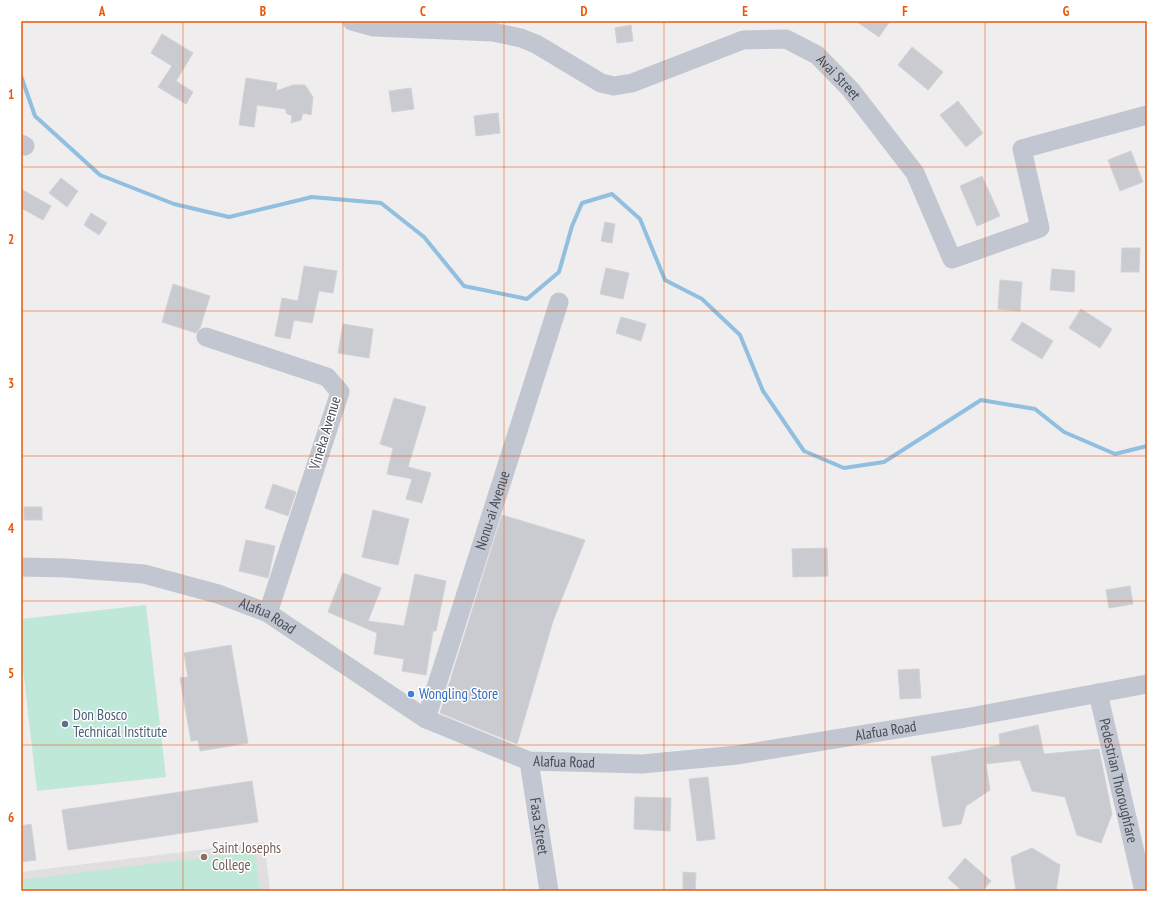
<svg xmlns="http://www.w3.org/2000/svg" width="1168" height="912" font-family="'PT Sans Narrow',sans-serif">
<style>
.education{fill:#e0dede}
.grass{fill:#bfe8d8}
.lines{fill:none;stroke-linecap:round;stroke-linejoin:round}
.stream{stroke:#91bfe0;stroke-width:4}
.building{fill:#cacbd1;stroke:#d1d2d7}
.minor{stroke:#c1c6d0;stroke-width:19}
.grid{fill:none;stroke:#e8590c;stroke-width:1;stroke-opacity:0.55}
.shop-dot{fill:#3f7fe0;stroke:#fff;stroke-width:1.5}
.service-dot{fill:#5c6f8a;stroke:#fff;stroke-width:1.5}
.education-dot{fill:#8d6e63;stroke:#fff;stroke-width:1.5}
.labels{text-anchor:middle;stroke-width:3;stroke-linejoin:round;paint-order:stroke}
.street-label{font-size:15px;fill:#474c57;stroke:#fff}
.shop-label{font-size:15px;fill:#366cbe;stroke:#fff;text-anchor:start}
.service-label{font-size:15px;fill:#4e5e75;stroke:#fff;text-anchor:start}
.education-label{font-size:15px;fill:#785e54;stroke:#fff;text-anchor:start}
.neatline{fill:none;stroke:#e8590c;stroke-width:1.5}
.grid-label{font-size:13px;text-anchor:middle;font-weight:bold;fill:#e8590c}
</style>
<rect width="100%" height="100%" fill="#efeded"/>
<!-- education -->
<path class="education" d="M 264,842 L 270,891 L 21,891 L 21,872 Z"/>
<!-- grass -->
<g class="grass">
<path d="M 146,605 L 166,777 L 37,791 L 21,651 L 21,619 Z"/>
<path d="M 255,851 L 260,891 L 21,891 L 21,880 Z"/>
</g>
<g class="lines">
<!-- stream -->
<path class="stream" d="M 21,76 L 35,116 L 100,175 L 174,204 L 229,217 L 312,197 L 381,203 L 424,237 L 464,286 L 527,299 L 559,272 L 572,226 L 582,203 L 612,194 L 640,219 L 665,280 L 702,299 L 740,335 L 763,391 L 804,451 L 844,468 L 884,462 L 981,400 L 1035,409 L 1064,432 L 1115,454 L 1147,446"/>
</g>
<!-- building -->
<g class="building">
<path d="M 856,21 L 890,21 L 879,37 Z"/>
<path d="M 631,25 L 633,41 L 617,43 L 615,28 Z"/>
<path d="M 162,34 L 193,53 L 176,81 L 193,92 L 186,104 L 158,87 L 172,66 L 151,53 Z"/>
<path d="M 912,47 L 943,72 L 928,90 L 898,65 Z"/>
<path d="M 246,78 L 277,83 L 276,91 L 293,85 L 305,85 L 313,97 L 311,115 L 303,113 L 301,120 L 291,123 L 292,116 L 286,113 L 286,109 L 257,105 L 254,127 L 239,125 Z"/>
<path d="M 411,88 L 414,109 L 392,112 L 389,91 Z"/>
<path d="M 958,101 L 983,133 L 966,147 L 940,115 Z"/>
<path d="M 498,113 L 500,133 L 476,136 L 474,116 Z"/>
<path d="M 1131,151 L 1143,182 L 1120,191 L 1108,160 Z"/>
<path d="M 982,176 L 1000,216 L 977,226 L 960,186 Z"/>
<path d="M 61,178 L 78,191 L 67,207 L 49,193 Z"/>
<path d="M 21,189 L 51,206 L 43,220 L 21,208 Z"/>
<path d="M 91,213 L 107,223 L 99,235 L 84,225 Z"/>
<path d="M 605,222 L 615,224 L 612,243 L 601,241 Z"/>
<path d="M 1122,248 L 1140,248 L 1139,272 L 1121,272 Z"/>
<path d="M 304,266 L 337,271 L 333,293 L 319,291 L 312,323 L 294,320 L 290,339 L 275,336 L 282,298 L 298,301 Z"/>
<path d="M 606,268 L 629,273 L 623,299 L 600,294 Z"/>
<path d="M 1052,269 L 1075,271 L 1074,292 L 1050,290 Z"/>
<path d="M 1000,280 L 1022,282 L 1020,311 L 998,309 Z"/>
<path d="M 173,284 L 210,296 L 200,328 L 196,333 L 162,322 Z"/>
<path d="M 1081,309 L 1112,329 L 1100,348 L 1069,328 Z"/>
<path d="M 621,317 L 646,324 L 641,341 L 616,333 Z"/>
<path d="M 1022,322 L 1053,341 L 1042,359 L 1011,340 Z"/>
<path d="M 343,324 L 373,329 L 369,358 L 338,353 Z"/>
<path d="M 394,398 L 426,407 L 408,467 L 431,473 L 422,503 L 406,499 L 412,479 L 387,474 L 393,448 L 380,444 Z"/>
<path d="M 273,484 L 296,492 L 288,516 L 265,508 Z"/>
<rect x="24" y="507" width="18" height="13"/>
<path d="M 373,510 L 409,519 L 398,565 L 362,557 Z"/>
<path d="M 502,515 L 585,540 L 553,621 L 517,744 L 440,713 Z"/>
<path d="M 246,540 L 275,546 L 268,578 L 239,571 Z"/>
<path d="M 827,548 L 828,576 L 793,577 L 792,549 Z"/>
<path d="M 343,573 L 381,588 L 368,621 L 404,626 L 415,574 L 446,581 L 436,631 L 433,631 L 426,675 L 402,671 L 404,659 L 374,654 L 377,633 L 328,612 Z"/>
<path d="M 1130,586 L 1133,604 L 1109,608 L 1106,590 Z"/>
<path d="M 231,645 L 248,743 L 200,751 L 198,740 L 191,741 L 180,678 L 188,677 L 184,653 Z"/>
<path d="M 919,669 L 921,698 L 900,699 L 898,670 Z"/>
<path d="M 1038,725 L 1044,754 L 1099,749 L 1112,814 L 1101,843 L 1077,835 L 1065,797 L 1032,791 L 1020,760 L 986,764 L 990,790 L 966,806 L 961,824 L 943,827 L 931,757 L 1000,745 L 999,734 Z"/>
<path d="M 708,777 L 715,839 L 697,841 L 689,779 Z"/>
<path d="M 252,781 L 258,822 L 68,850 L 62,810 Z"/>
<path d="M 635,797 L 671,798 L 670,831 L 634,829 Z"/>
<path d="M 31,824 L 36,860 L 21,862 L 21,826 Z"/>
<path d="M 1032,848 L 1060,865 L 1056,891 L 1016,891 L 1011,857 Z"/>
<path d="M 965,858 L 991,881 L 982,891 L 962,891 L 948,878 Z"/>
<path d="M 683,872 L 696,873 L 695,891 L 683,891 Z"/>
</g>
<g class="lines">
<!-- minor -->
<g class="minor">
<path id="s1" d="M 352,21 L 374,27 L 493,32 L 521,38 L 536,44 L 601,83 L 614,86 L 632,83 L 743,40 L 786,39 L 817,55 L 851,90 L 915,173 L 952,259 L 1040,228 L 1022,149 L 1147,115"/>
<path d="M 21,144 L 25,146"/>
<path d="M 206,337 L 327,377 L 340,392 L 268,613"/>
<path id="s2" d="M 21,567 L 66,568 L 144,574 L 218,594 L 268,613 L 426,719 L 529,761 L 642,764 L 737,755 L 965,718 L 1147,684"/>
<path id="s3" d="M 1098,693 L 1144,891"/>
<path id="s4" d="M 426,719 L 559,302"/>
<path id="s5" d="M 529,761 L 549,891"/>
</g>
</g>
<!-- grid -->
<path class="grid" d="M 183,21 L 183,891M 343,21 L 343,891M 504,21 L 504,891M 664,21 L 664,891M 825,21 L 825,891M 985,21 L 985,891M 21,167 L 1147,167M 21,311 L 1147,311M 21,456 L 1147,456M 21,601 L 1147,601M 21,745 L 1147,745"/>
<!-- markers -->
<circle class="shop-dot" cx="411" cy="694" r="4"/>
<circle class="service-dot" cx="65" cy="724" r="4"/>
<circle class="education-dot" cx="204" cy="857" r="4"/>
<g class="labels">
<!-- street labels -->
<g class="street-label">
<text dy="5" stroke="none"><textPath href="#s1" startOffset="522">Avai Street</textPath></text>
<text transform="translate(325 433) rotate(-73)" y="5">Vineka Avenue</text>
<text dy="5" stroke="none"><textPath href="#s4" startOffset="219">Nonu-ai Avenue</textPath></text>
<text dy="5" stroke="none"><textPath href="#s2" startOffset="254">Alafua Road</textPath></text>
<text dy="5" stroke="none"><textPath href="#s2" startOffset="914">Alafua Road</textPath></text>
<text dy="5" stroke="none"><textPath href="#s2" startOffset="590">Alafua Road</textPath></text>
<text dy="5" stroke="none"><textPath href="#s3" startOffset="90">Pedestrian Thoroughfare</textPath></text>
<text dy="5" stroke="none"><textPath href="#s5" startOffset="66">Fasa Street</textPath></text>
</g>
<!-- shop labels -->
<g class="shop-label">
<text x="419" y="699">Wongling Store</text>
</g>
<!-- service labels -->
<g class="service-label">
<text x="73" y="720">Don Bosco<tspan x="73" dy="17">Technical Institute</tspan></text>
</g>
<!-- education labels -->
<g class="education-label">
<text x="212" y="853">Saint Josephs<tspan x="212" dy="17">College</tspan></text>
</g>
</g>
<!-- border -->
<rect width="1168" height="912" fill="none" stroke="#ffffff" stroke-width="44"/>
<rect x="22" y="22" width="1124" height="868" class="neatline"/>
<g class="grid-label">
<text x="102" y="16">A</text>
<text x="263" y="16">B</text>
<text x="423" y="16">C</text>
<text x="584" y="16">D</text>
<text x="745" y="16">E</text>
<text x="905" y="16">F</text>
<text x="1066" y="16">G</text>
<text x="11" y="99">1</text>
<text x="11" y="244">2</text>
<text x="11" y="388">3</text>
<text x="11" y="533">4</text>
<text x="11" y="678">5</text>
<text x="11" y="822">6</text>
</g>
</svg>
